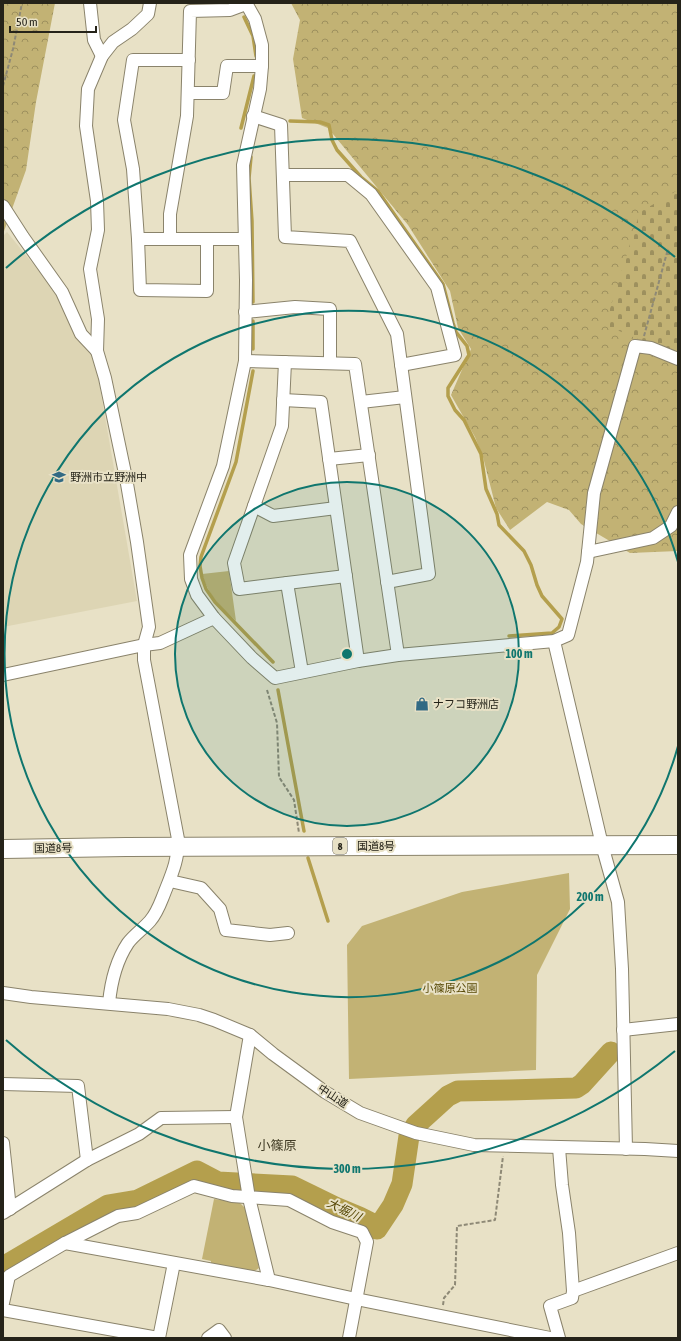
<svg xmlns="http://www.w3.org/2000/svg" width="681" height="1341" font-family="'Asap Condensed','Noto Sans JP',sans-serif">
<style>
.built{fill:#ddd5b4}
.green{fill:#c2b274}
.forest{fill:url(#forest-crowns)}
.cemetery{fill:url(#cemetery-stones)}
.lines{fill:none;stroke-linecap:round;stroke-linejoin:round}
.stream{stroke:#b49f4d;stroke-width:3.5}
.river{stroke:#b49f4d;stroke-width:21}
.minor-casing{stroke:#8a836b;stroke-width:14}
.highway-casing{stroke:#8a836b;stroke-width:20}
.path{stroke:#8e8976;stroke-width:2;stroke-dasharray:4 2;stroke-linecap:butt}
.minor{stroke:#fff;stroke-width:12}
.highway{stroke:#fff;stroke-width:18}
.ring{fill:none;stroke:#0f766e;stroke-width:2}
.labels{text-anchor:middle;stroke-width:4;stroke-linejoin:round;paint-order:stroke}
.shield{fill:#e8e1c6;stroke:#605c4d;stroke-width:1}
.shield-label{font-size:10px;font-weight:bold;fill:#252319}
.poi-label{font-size:11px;fill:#252319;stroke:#e8e1c6;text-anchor:start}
.street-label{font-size:11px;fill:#252319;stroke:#e8e1c6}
.park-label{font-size:11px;fill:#5a4c09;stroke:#e8e1c6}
.water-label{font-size:12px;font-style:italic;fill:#534400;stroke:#e8e1c6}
.quarter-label{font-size:13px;fill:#413b25;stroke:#e8e1c6}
.centre{fill:#0f766e;stroke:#e8e1c6;stroke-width:2}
.ring-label{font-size:12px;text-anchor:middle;font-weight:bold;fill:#0f766e;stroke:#e8e1c6;stroke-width:4;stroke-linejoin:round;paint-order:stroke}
</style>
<defs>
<pattern id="forest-crowns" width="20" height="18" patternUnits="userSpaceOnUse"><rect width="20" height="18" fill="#c2b274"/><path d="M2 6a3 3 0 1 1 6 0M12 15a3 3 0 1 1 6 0" fill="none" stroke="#9d905e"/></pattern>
<pattern id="cemetery-stones" width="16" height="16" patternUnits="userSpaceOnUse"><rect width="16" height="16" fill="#c2b274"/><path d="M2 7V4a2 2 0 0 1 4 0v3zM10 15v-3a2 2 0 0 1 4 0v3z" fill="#9d905e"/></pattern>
</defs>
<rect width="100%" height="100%" fill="#e8e1c6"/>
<!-- built -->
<path class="built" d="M 7,232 L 60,297 L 94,353 L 137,601 L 3,627 L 3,236 Z"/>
<!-- green -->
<g class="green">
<path d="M 229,571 L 236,621 C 220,606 208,595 202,574 Z"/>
<path d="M 569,873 L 570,909 L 537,975 L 536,1070 L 349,1079 L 347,945 L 362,926 L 462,892 Z"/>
<path d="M 214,1199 L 239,1202 L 247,1210 L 259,1268 L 252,1273 L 211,1265 L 211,1261 L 202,1259 Z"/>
</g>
<!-- forest -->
<g class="forest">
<path d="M 3,3 L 55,3 L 36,102 L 26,170 L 3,234 Z"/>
<path d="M 291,3 L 678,3 L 678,551 L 630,553 L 581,524 L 569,510 L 547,502 L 510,530 L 496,508 L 483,457 L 475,437 L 451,395 L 471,349 L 458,328 L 450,291 L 408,225 L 328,128 L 302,118 L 293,59 L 300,20 Z"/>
</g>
<!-- cemetery -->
<path class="cemetery" d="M 678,190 L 678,353 L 643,341 L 605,325 L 640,212 Z"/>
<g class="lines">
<!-- stream -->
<g class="stream">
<path d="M 244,17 L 253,36 L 256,56"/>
<path d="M 290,121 L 320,122 L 329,125 L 332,140 L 337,150 L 361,177 L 378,191 L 443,284 L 453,323 L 456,332 L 467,346 L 469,355 L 448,388 L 448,396 L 455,410 L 464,420 L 481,454 L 486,489 L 497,514 L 499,525 L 524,551 L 531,565 L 537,585 L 542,596 L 562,619 L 559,627 L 552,633 L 509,636"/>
<path d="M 241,128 L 254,76"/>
<path d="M 251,157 L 249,178 L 252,221 L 253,302"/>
<path d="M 253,321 L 253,349"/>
<path d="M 253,371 L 236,462 L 201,557 L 200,566 L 202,578 L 206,589 L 215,602 L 273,662"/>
<path d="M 278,690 L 304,831"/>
<path d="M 308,858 L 328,921"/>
</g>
<!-- river -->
<path class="river" d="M 3,1267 L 108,1205 L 138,1200 L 197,1171 L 218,1182 L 292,1186 L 335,1207 L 359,1217 L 371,1223 L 377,1229 L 393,1205 L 402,1184 L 409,1136 L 416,1125 L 448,1096 L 458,1091 L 510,1090 L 576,1088 L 582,1084 L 611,1052"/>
<!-- minor casing -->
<g class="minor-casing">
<g id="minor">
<path d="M 90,3 L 94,40 L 102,56"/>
<path d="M 246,3 L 255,19 L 262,45 L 262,66 L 260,89 L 243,165 L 246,280 L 245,361 L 223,466 L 190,555 L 191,579 L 197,595 L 214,618 L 252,658 L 275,678 L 358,661 L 398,655 L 554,641 L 568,635 L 587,562 L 594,493 L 635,346 L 651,348 L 678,359"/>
<path d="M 189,60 L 133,60 L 124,120 L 133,169 L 138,239 L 244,239"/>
<path d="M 188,93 L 223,93 L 227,66 L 262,66"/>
<path d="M 253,116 L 281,125 L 285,237 L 350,241 L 397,334 L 429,574 L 387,582"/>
<path d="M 283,175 L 348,175 L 371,194 L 437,287 L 455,355 L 401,365"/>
<path d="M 3,206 L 23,237 L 62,292 L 81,334 L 97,351"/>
<path d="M 170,238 L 170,214 L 187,116 L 190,11 L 230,10 L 246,4"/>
<path d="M 138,239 L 140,290 L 207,291 L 207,239"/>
<path d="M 245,312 L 295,307 L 330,309 L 330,363"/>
<path d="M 245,361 L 355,364 L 398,655"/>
<path d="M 285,362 L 282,426 L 234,563 L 239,589 L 287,583 L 302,672"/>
<path d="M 283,400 L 321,402 L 358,661"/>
<path d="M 361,402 L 405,397"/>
<path d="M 329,459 L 369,455"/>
<path d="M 254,506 L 273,516 L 336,508"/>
<path d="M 588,552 L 653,538 L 671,526 L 678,512"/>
<path d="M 287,583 L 346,576"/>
<path d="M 554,641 L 602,845 L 618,902 L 622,969 L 626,1149"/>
<path d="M 3,675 L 144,645 L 160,643 L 214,618"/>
<path d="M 170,881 L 201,888 L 220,909 L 226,930 L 270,935 L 288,933"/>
<path d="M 3,993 L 31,997 L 168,1009 L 199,1015 L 214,1020 L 250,1035 L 273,1054 L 325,1092 L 360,1113 L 416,1133 L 474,1145 L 645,1149 L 678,1151"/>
<path d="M 109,1003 C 111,982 116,961 128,943 C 134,935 143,929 150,921 C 157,913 160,904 164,894 C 171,876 179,859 178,839 L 144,660 L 144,645 L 149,627 L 137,542 L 126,478 L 105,378 L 97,351 L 98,319 L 90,269 L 98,230 L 97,201 L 86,126 L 88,89 L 102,56 L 113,42 L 132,29 L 148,14 L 150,3"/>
<path d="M 623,1030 L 678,1024"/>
<path d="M 250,1035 L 236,1117 L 249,1198 L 269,1280"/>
<path d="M 3,1084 L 78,1086 L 87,1160"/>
<path d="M 3,1143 L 10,1209"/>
<path d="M 3,1213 L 87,1160 L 139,1134 L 161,1118 L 236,1117"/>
<path d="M 65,1243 L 269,1280 L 356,1299 L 550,1338"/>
<path d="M 573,1291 L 678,1253"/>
<path d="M 3,1303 L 9,1276 L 65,1243 L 118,1216 L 137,1213 L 194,1186 L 232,1196 L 289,1200 L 332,1222 L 362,1232 L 367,1242 L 349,1338"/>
<path d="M 3,1310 L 158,1338"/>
<path d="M 159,1338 L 174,1263"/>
<path d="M 208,1338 L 219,1330 L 225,1338"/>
<path d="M 559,1338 L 550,1306 L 572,1298 L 573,1291 L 569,1233 L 562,1185 L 559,1148"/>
</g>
</g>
<!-- highway casing -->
<g class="highway-casing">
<path id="highway" d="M 3,849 L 126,847 L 678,845"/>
</g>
<!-- path -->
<g class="path">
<path d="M 3,86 L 13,49 L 22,3"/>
<path d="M 644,336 L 668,249"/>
<path d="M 267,690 L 277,723 L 279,777 L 294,800 L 299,833"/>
<path d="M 443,1305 L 444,1298 L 455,1285 L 457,1226 L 495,1220 L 503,1156"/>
</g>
<!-- minor -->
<use href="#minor" class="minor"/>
<!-- highway -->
<use href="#highway" class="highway"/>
</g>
<!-- distance rings -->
<circle cx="347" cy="654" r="172" fill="#0f766e" fill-opacity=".12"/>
<g class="ring">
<circle cx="347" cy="654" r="172"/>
<path d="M678 746A343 343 0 1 1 678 562"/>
<path d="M675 1051A515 515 0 0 1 6 1040M6 268A515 515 0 0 1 675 257"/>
</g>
<!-- icons -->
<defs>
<g id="school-bare" transform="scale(1.08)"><path d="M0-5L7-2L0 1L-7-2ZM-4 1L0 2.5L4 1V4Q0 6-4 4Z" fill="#326a84" stroke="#e8e1c6" stroke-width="2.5" paint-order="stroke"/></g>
<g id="shop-bare" transform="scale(1.08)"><path d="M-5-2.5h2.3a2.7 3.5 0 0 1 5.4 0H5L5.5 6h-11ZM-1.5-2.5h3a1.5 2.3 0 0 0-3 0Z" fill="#326a84" stroke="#e8e1c6" stroke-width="2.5" paint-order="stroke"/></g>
</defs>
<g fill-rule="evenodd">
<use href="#school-bare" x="59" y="477"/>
<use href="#shop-bare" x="422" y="704"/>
</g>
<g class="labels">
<!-- shield labels -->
<rect class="shield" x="333" y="838" width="14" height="16" rx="3"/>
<g class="shield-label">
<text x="340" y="850">8</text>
</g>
<!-- poi labels -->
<g class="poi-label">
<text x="70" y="481">野洲市立野洲中</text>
<text x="433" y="708">ナフコ野洲店</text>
</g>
<!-- street labels -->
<g class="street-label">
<text x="376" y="850">国道8号</text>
<text transform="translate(53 848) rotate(-1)" y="4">国道8号</text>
<text transform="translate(333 1096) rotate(33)" y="4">中山道</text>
</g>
<!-- park labels -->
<g class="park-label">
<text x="450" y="992">小篠原公園</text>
</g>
<!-- water labels -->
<g class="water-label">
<text transform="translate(344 1210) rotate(26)" y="4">大堀川</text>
</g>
<!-- quarter labels -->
<g class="quarter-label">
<text x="277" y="1150">小篠原</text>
</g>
</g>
<circle cx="347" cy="654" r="6" class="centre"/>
<g class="ring-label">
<text x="519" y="658">100 m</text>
<text x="590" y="901">200 m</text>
<text x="347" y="1173">300 m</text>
</g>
<!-- border -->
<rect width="681" height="1341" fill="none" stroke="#252319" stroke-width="8"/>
<!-- scale -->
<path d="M10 26v6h86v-6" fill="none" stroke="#252319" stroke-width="2"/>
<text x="16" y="26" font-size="12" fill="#252319" stroke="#e8e1c6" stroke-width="3" paint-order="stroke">50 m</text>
</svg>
